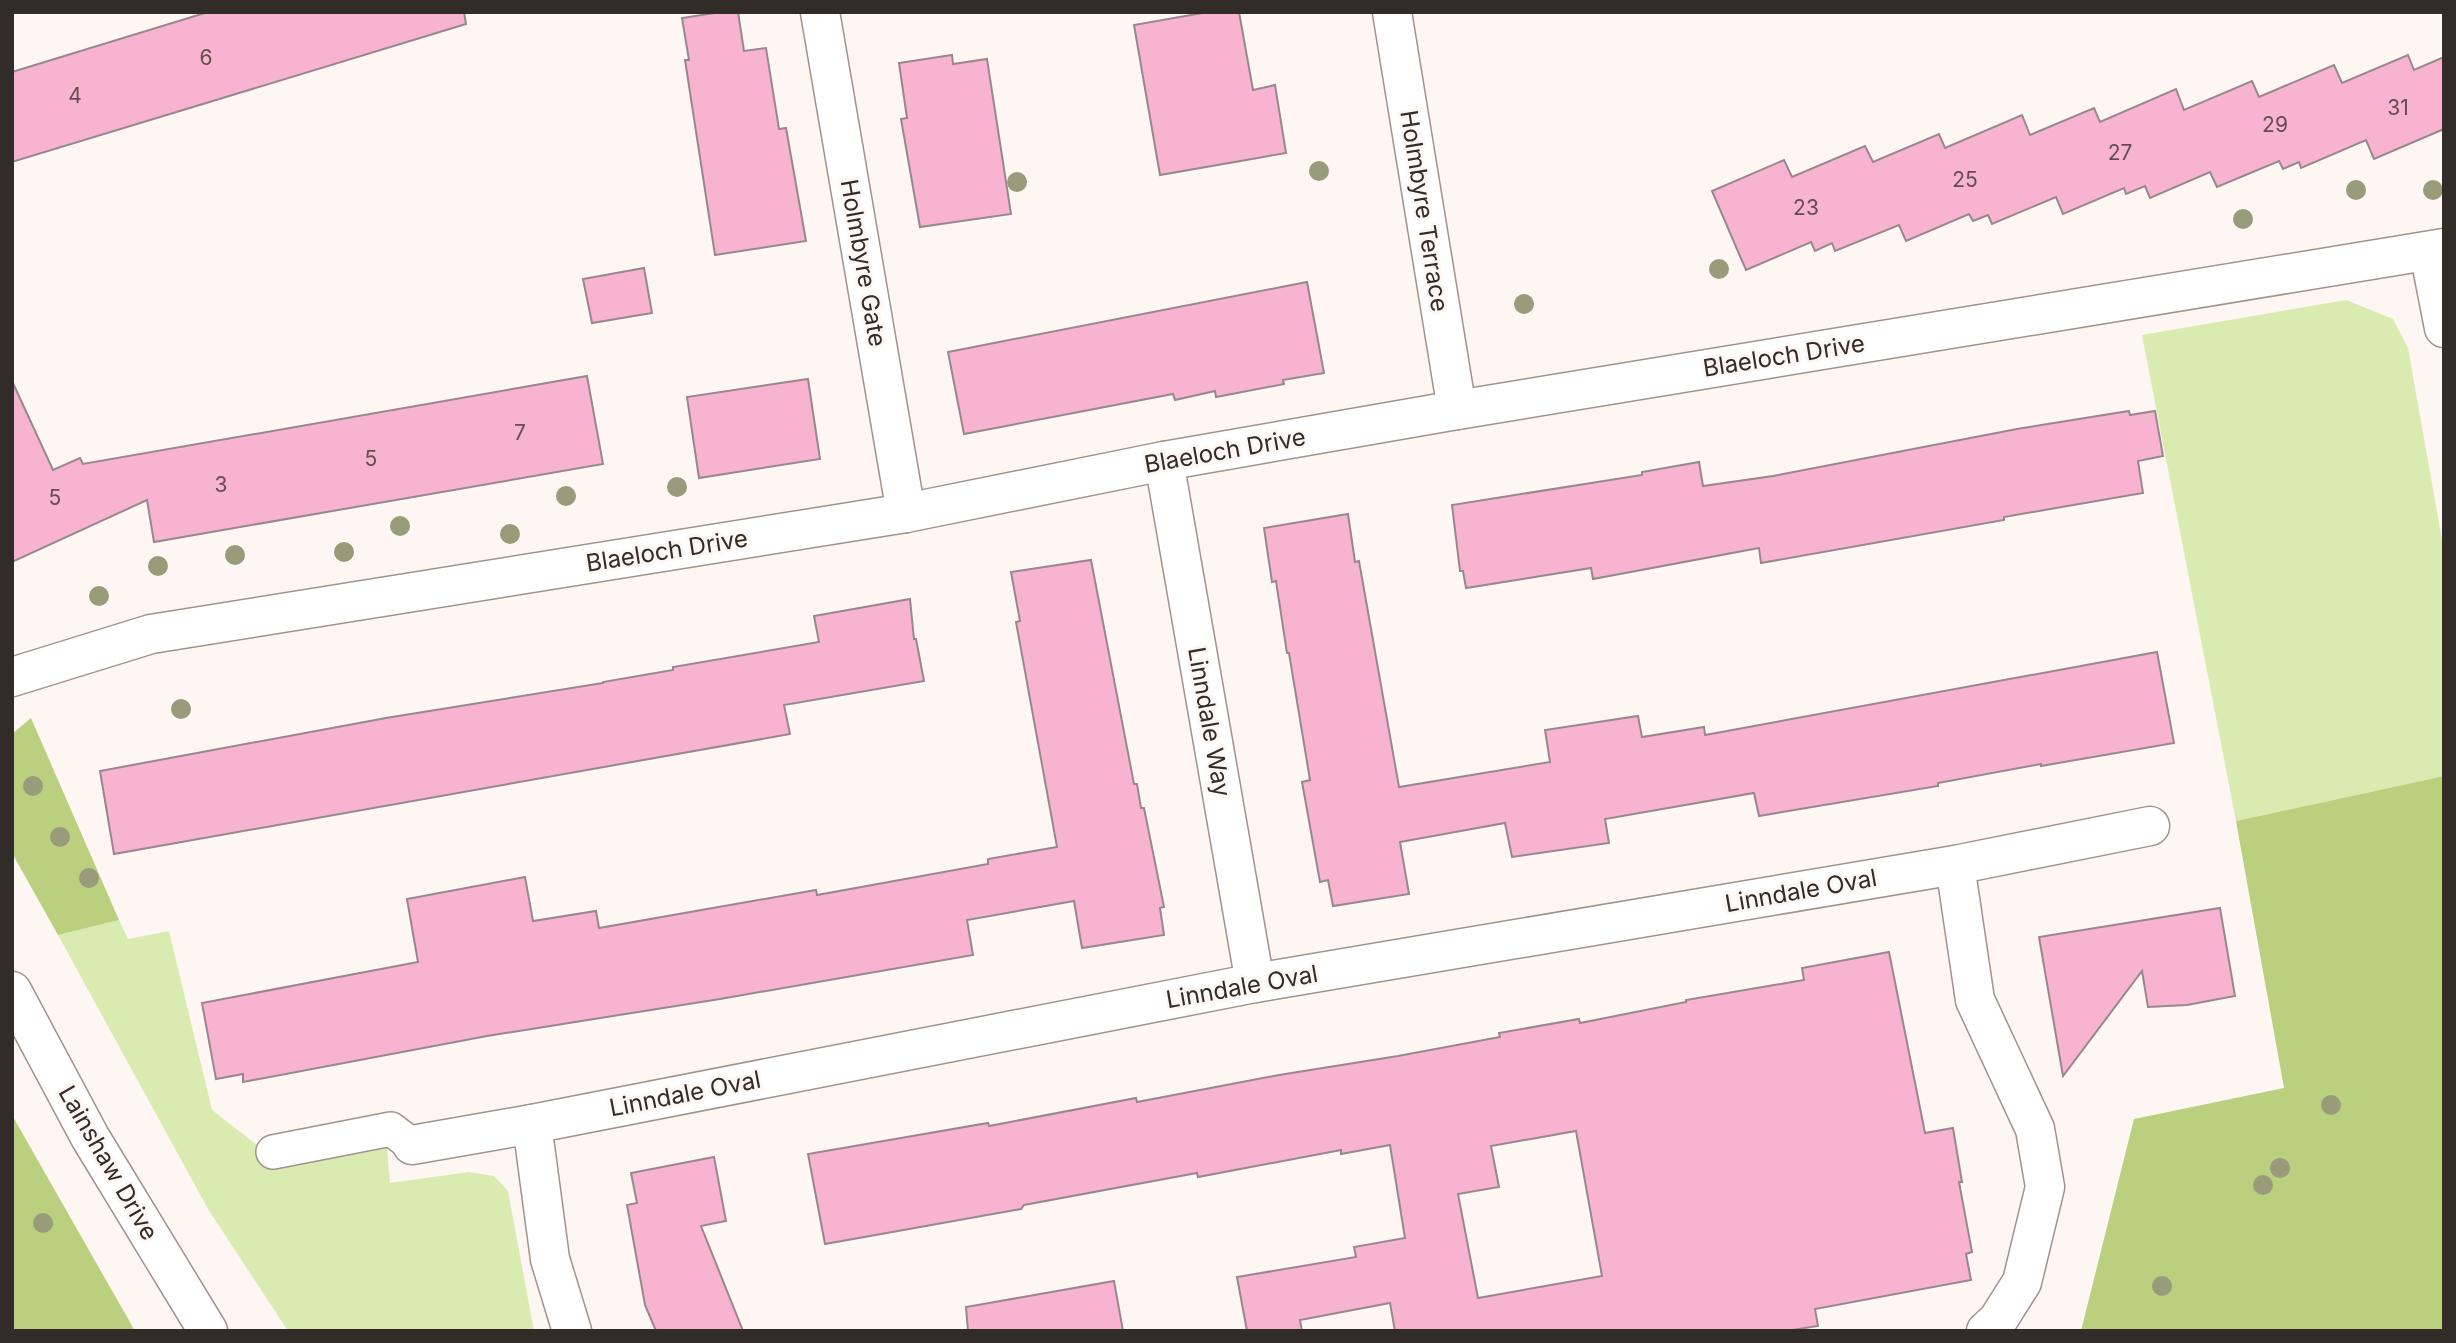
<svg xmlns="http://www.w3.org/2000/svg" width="2456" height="1343" font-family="Inter,sans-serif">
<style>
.green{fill:#daebb2}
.forest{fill:#bad07f}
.building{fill:#f7b3cf;stroke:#98888e;stroke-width:2;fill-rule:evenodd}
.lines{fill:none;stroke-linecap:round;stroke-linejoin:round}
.lane-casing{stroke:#a1928c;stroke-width:36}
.street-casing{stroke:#a1928c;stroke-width:41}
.secondary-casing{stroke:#a1928c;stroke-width:41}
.lane{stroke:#fff;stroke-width:33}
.street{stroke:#fff;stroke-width:38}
.secondary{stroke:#fff;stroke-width:38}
.tree{fill:#989c7b}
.labels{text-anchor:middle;stroke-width:6;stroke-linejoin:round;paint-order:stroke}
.number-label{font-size:21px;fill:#634e52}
.street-label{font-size:24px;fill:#322c29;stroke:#fdf6f3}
</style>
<rect width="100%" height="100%" fill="#fdf6f3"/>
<!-- green -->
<g class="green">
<path d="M 2346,300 L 2393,319 L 2408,348 L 2444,551 L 2444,776 L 2236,821 L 2142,335 Z"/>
<path d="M 119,920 L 128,939 L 169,931 L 212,1110 L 257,1145 L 262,1145 L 268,1160 L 278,1169 L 387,1148 L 390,1183 L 469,1172 L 494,1176 L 508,1191 L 534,1331 L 288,1331 L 208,1209 L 58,935 Z"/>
</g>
<!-- forest -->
<g class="forest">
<path d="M 31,718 L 119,920 L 58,935 L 12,853 L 12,734 Z"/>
<path d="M 2444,776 L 2444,1331 L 2081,1331 L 2134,1119 L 2284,1088 L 2236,821 Z"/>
<path d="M 12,1115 L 135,1331 L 12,1331 Z"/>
</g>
<!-- building -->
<g class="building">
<path d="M 208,12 L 464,12 L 466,24 L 12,162 L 12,72 Z"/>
<path d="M 721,12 L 738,12 L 744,51 L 766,48 L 779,129 L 786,128 L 806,241 L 715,255 L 685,60 L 689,60 L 682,18 Z"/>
<path d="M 1208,12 L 1239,12 L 1253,90 L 1275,85 L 1286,153 L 1160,175 L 1134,25 Z"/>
<path d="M 952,55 L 953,64 L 987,59 L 1011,214 L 920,227 L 901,119 L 907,118 L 899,63 Z"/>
<path d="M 2408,55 L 2414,70 L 2444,57 L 2444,129 L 2374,159 L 2366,140 L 2301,168 L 2299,162 L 2283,169 L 2279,161 L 2217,187 L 2210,172 L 2150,198 L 2145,186 L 2126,194 L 2124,188 L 2063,214 L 2056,197 L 1992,224 L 1988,215 L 1973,221 L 1969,214 L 1906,241 L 1899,225 L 1835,251 L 1832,243 L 1815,251 L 1811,242 L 1746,270 L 1712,191 L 1784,160 L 1792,177 L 1865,146 L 1873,162 L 1939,134 L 1945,148 L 2022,115 L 2030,135 L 2094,108 L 2100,122 L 2176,89 L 2184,110 L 2252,81 L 2259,97 L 2334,65 L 2342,83 Z"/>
<path d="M 644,268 L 652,313 L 592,323 L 583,279 Z"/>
<path d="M 1307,282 L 1324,373 L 1283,380 L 1284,384 L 1216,397 L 1215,391 L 1175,400 L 1173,394 L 964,434 L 948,352 Z"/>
<path d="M 587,376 L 603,464 L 154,542 L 147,500 L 12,562 L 12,381 L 53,470 L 80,458 L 83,464 Z"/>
<path d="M 808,379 L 820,459 L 699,478 L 687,397 Z"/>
<path d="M 2129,411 L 2130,415 L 2155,411 L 2163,456 L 2138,461 L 2143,493 L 2004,517 L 2004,520 L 1761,563 L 1759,548 L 1593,579 L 1591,568 L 1466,588 L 1463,571 L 1460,571 L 1452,505 L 1642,475 L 1642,472 L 1699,462 L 1703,486 L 1773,476 L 2017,429 Z"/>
<path d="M 1348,514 L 1355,562 L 1359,561 L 1399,787 L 1550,762 L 1545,730 L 1638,716 L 1642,737 L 1704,727 L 1705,735 L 2157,652 L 2174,743 L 2041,766 L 2041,764 L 1938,783 L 1938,786 L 1759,816 L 1754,793 L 1605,819 L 1609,843 L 1512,857 L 1505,823 L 1400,842 L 1409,894 L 1333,906 L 1328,880 L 1320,882 L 1302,782 L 1310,780 L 1289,653 L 1287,653 L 1276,581 L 1272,582 L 1264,528 Z"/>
<path d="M 1091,560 L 1134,784 L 1137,784 L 1141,808 L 1144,808 L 1164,907 L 1160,908 L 1164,935 L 1082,948 L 1074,901 L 967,920 L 973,955 L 720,999 L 487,1036 L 243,1082 L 243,1074 L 216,1079 L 202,1003 L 418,962 L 407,899 L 525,877 L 533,921 L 596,911 L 599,928 L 816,890 L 817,895 L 988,864 L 988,859 L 1057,847 L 1016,622 L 1020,621 L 1011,572 Z"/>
<path d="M 910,599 L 914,639 L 916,639 L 924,681 L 784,705 L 790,734 L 114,854 L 100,771 L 386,718 L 603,683 L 603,682 L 673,670 L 673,667 L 819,642 L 814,616 Z"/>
<path d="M 2220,908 L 2235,996 L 2187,1005 L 2148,1007 L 2142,971 L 2063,1076 L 2039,937 Z"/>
<path d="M 1889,952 L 1925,1133 L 1953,1128 L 1962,1182 L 1959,1182 L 1972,1252 L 1966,1254 L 1971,1280 L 1815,1309 L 1818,1326 L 1786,1331 L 1395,1331 L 1390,1303 L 1300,1320 L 1302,1331 L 1247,1331 L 1237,1277 L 1356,1257 L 1354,1247 L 1405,1238 L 1390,1145 L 1341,1154 L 1341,1150 L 1198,1177 L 1197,1173 L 1024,1205 L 1021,1209 L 825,1244 L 808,1154 L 988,1123 L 989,1126 L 1136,1098 L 1137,1102 L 1279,1075 L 1398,1056 L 1500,1037 L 1499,1033 L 1579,1019 L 1580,1023 L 1686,1002 L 1686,1000 L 1804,980 L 1802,968 ZM 1576,1131 L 1602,1276 L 1478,1298 L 1458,1194 L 1499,1187 L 1491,1146 Z"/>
<path d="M 714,1157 L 726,1221 L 701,1226 L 743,1331 L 656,1331 L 645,1305 L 627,1205 L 637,1203 L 631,1173 Z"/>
<path d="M 1114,1281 L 1123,1331 L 968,1331 L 966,1307 Z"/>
</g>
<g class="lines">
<!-- lane casing -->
<g class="lane-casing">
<path id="lane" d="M 273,1152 L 391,1129 L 412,1145"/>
</g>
<!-- street casing -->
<g class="street-casing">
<g id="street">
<path d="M 820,12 L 906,513"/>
<path d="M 1392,12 L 1457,410"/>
<path d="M 2429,251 L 2444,328"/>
<path d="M 1164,461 L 1255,983"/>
<path d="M 12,677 L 151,634 L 906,513 L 1164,461 L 1457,410 L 2444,248"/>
<path d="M 1955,865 L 1975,1000 L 2035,1129 L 2045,1187 L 2022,1282 L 1998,1320 L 1986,1331"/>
<path d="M 532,1124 L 550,1259 L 572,1331"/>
<path d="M 412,1145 L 532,1124 L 1255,983 L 1955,865 L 2150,826"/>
</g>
</g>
<!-- secondary casing -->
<g class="secondary-casing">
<path id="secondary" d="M 12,991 L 90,1137 L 208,1331"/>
</g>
<!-- lane -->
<use href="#lane" class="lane"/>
<!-- street -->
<use href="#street" class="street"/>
<!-- secondary -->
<use href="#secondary" class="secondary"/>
</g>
<!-- trees -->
<g class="tree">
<circle cx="1319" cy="171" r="10"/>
<circle cx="1017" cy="182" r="10"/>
<circle cx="2356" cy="190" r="10"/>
<circle cx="2433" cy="190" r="10"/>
<circle cx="2243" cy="219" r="10"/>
<circle cx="1719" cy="269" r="10"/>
<circle cx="1524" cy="304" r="10"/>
<circle cx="677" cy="487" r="10"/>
<circle cx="566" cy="496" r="10"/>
<circle cx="400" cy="526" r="10"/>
<circle cx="510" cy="534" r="10"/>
<circle cx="344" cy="552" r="10"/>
<circle cx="235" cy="555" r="10"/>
<circle cx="158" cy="566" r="10"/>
<circle cx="99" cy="596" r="10"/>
<circle cx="181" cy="709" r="10"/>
<circle cx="33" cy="786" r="10"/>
<circle cx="60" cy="837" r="10"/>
<circle cx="89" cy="878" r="10"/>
<circle cx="2331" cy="1105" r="10"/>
<circle cx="2280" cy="1168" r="10"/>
<circle cx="2263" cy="1185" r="10"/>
<circle cx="43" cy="1223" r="10"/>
<circle cx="2162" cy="1286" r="10"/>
</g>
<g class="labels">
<!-- number labels -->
<g class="number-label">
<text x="206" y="65">6</text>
<text x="75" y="103">4</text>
<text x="2398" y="115">31</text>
<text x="2275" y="132">29</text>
<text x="2120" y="160">27</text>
<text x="1965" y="187">25</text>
<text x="1806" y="215">23</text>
<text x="520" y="440">7</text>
<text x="371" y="466">5</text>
<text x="221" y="492">3</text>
<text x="55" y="505">5</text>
</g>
<!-- street labels -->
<g class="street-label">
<text transform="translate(1424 211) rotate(81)" y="8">Holmbyre Terrace</text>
<text transform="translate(863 263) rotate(80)" y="8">Holmbyre Gate</text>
<text transform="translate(1784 356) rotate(-9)" y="8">Blaeloch Drive</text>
<text transform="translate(1225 451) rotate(-10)" y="8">Blaeloch Drive</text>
<text transform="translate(667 551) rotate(-9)" y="8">Blaeloch Drive</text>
<text transform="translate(1209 722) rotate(80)" y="8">Linndale Way</text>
<text transform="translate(1801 891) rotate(-10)" y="8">Linndale Oval</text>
<text transform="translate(1242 987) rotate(-10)" y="8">Linndale Oval</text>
<text transform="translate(685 1094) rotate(-11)" y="8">Linndale Oval</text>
<text transform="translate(108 1163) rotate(60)" y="8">Lainshaw Drive</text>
</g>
</g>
<!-- border -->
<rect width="2456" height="1343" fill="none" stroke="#322c29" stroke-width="28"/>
</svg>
